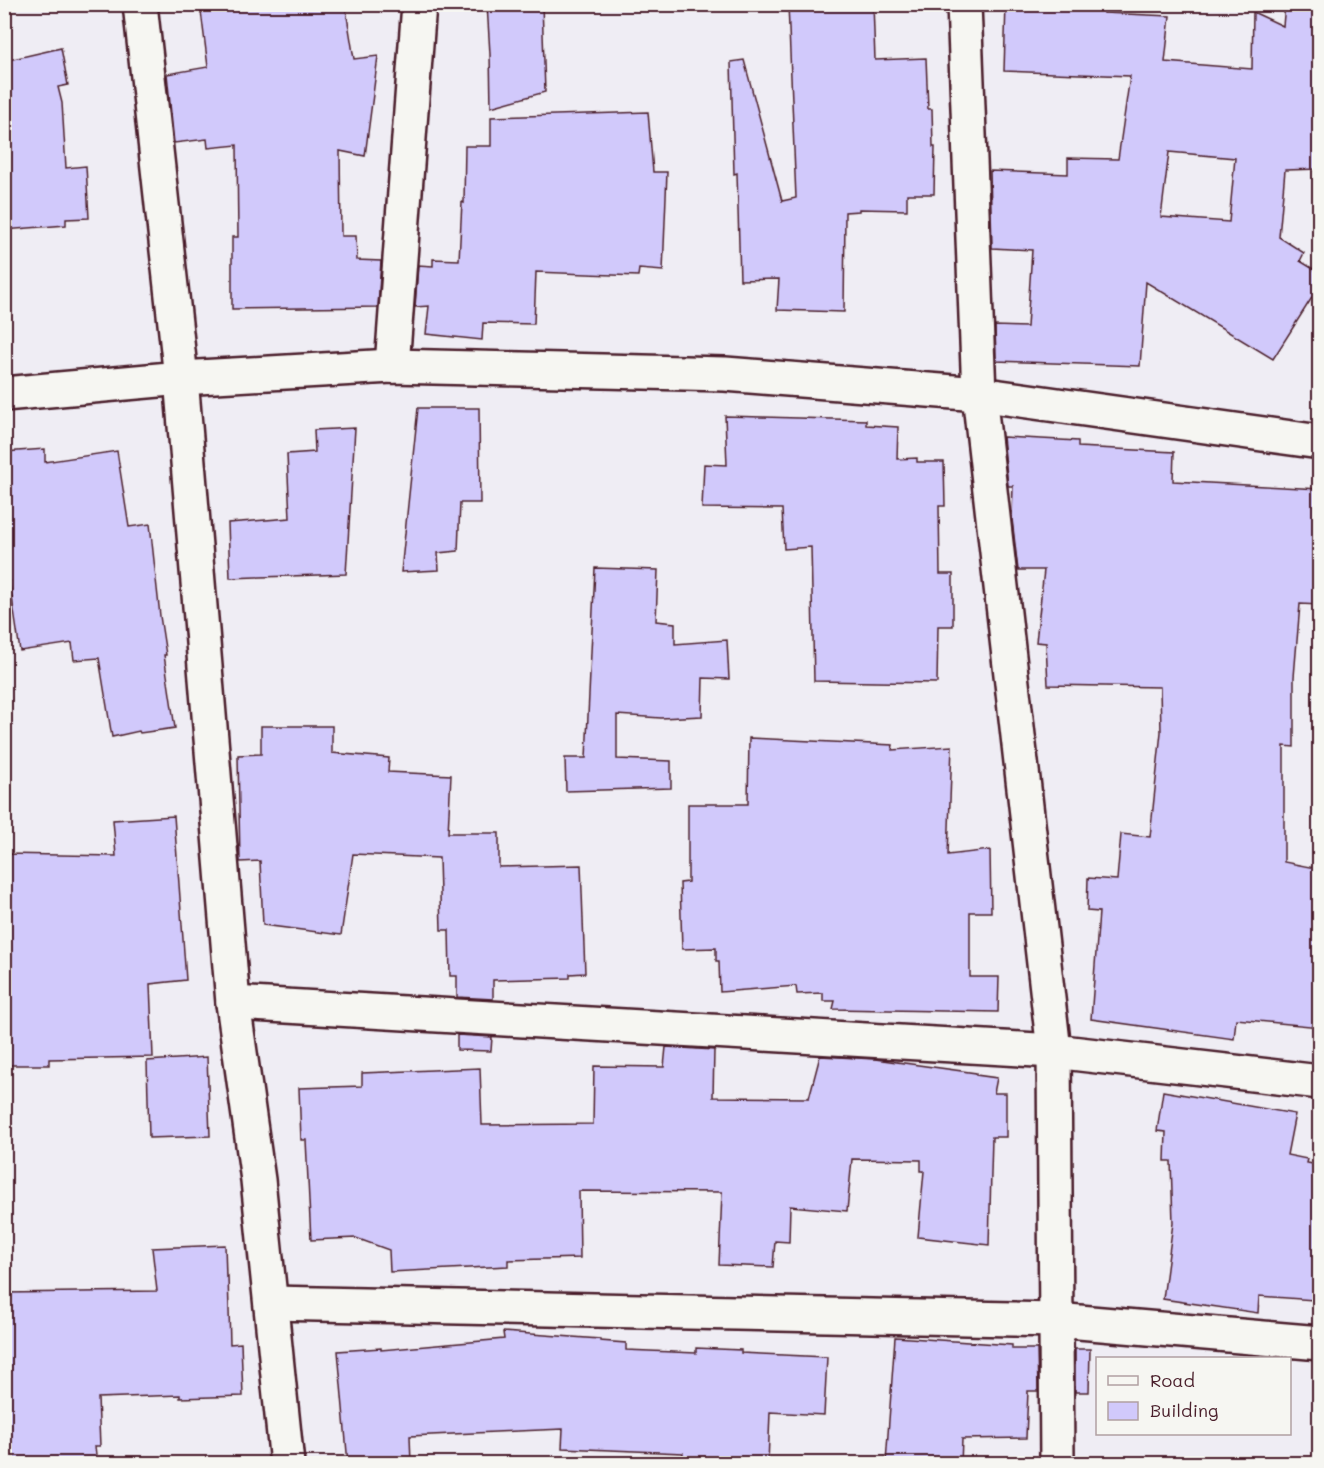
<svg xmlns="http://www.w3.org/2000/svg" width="1324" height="1468" font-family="Mali,sans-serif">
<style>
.building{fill:#d1c9fb;stroke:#4a1f2b;stroke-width:1.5;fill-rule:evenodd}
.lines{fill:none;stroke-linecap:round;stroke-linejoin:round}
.street-casing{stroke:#4a1f2b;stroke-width:38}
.street{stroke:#f6f6f2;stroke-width:33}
</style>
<rect width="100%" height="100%" fill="#efedf4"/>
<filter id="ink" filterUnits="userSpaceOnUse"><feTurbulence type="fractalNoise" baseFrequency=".0167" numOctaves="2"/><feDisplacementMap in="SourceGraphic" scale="12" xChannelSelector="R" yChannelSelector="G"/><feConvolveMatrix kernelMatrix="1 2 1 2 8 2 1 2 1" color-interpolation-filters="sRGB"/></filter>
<g filter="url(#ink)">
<!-- building -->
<g class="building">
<path d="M 255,4 L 345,4 L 354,59 L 378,56 L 365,156 L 340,151 L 341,236 L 356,236 L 357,260 L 381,261 L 378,307 L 232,309 L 232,237 L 238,237 L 237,145 L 208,148 L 207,139 L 174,143 L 167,74 L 208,67 L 201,11 Z"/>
<path d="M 487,4 L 542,4 L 545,92 L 491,107 L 490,54 Z"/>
<path d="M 788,4 L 873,4 L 875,60 L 926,58 L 928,109 L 932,109 L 933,147 L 935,147 L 934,194 L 907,194 L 907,210 L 859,209 L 859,211 L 845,212 L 844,312 L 777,310 L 779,279 L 740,280 L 737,173 L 734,174 L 731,62 L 744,60 L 782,201 L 796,198 Z"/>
<path d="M 1006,4 L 1105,4 L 1104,13 L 1170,16 L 1165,62 L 1252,69 L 1253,12 L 1283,26 L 1285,4 L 1320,4 L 1320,169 L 1285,170 L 1279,237 L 1304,253 L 1300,261 L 1320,273 L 1320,285 L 1273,359 L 1146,282 L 1140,366 L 996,361 L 995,326 L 1027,327 L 1032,250 L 992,248 L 990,171 L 1068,174 L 1068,158 L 1118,159 L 1130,76 L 1004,71 ZM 1169,152 L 1235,158 L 1229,222 L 1161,217 Z"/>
<path d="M 61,48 L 68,85 L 58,87 L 62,103 L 66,168 L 86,166 L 89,218 L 66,219 L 66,225 L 4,230 L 4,61 Z"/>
<path d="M 648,112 L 653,172 L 667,172 L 663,271 L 639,269 L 638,276 L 536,272 L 534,324 L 483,323 L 482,340 L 426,334 L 429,306 L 415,307 L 418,265 L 433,266 L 433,259 L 459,260 L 462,202 L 464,203 L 465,146 L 491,146 L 491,117 Z"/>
<path d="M 418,408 L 479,408 L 480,503 L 460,503 L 458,551 L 438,553 L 439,570 L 401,572 Z"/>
<path d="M 725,416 L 866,420 L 866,425 L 898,427 L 897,459 L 917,458 L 917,462 L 944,462 L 945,506 L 939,506 L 940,574 L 953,574 L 953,626 L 938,626 L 937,683 L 814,681 L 811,547 L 784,549 L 782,509 L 702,508 L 704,464 L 727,465 Z"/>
<path d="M 355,428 L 346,574 L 230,578 L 228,523 L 290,518 L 287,454 L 315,452 L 314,430 Z"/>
<path d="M 1003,437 L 1078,441 L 1078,447 L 1174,452 L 1173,481 L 1320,489 L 1320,605 L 1300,604 L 1294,677 L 1294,747 L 1284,746 L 1284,862 L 1320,869 L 1320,1027 L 1236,1019 L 1234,1039 L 1091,1019 L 1099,912 L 1087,911 L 1088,878 L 1117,880 L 1121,834 L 1150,837 L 1161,732 L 1160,687 L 1048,685 L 1046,643 L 1036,642 L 1044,570 L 1018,570 L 1012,519 L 1013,486 L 1008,486 Z"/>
<path d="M 45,449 L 45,462 L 117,451 L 129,527 L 150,524 L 160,616 L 166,655 L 164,655 L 175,728 L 140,733 L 139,731 L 112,737 L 99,658 L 74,660 L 72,643 L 20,651 L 9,578 L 4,579 L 4,452 Z"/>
<path d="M 595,568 L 658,570 L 656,621 L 675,623 L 675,644 L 727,640 L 729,679 L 703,678 L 702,716 L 661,718 L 617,715 L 617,759 L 671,761 L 671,788 L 566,791 L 565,758 L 586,758 Z"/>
<path d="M 261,726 L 332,726 L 332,753 L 389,758 L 388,772 L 451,775 L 448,833 L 499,833 L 499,867 L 581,865 L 585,973 L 570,974 L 570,978 L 493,980 L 493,999 L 457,997 L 457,976 L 450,976 L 449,930 L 441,930 L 439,858 L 353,854 L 341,935 L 263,925 L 260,861 L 240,862 L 238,755 L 261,754 Z"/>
<path d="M 749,738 L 893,745 L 892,750 L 952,746 L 948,855 L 990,850 L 991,912 L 970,912 L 970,977 L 999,977 L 998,1012 L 833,1009 L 835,1001 L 823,1001 L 823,993 L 797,994 L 796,986 L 720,992 L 719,961 L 716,961 L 716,948 L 682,949 L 680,883 L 688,882 L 688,804 L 748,804 Z"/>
<path d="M 174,816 L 186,980 L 150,984 L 153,1057 L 49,1059 L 49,1065 L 4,1065 L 4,854 L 116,856 L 113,820 Z"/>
<path d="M 457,1035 L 492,1037 L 491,1051 L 457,1050 Z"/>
<path d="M 666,1047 L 714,1050 L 713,1097 L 809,1098 L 820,1056 L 875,1059 L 976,1073 L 976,1075 L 997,1078 L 994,1093 L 1006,1093 L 1006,1137 L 992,1137 L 989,1245 L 918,1237 L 924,1171 L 921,1171 L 921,1160 L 852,1159 L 847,1211 L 790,1206 L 789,1242 L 775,1241 L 773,1267 L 719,1265 L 722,1192 L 579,1191 L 580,1258 L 508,1260 L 508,1266 L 390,1272 L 389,1250 L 356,1238 L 311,1240 L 306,1140 L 301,1140 L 299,1088 L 362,1086 L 362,1073 L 480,1068 L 482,1125 L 593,1124 L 594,1066 L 664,1067 Z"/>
<path d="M 207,1057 L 210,1136 L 149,1138 L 147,1061 Z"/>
<path d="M 1163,1091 L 1295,1114 L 1287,1155 L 1307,1159 L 1306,1163 L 1320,1165 L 1320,1235 L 1314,1300 L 1259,1296 L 1258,1313 L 1163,1299 L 1173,1223 L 1171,1161 L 1165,1161 L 1166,1132 L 1157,1131 Z"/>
<path d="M 225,1245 L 226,1277 L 228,1276 L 230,1344 L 241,1343 L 243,1396 L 180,1398 L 180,1395 L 98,1398 L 100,1446 L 95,1446 L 97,1464 L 4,1464 L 4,1293 L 157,1291 L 152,1248 Z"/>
<path d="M 503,1332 L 600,1339 L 600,1341 L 626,1343 L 626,1350 L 696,1353 L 696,1348 L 741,1350 L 741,1353 L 827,1357 L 824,1415 L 770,1412 L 768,1464 L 682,1464 L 683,1453 L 562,1448 L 563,1429 L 410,1436 L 411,1464 L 348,1464 L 338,1351 L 381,1348 L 381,1350 L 504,1339 Z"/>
<path d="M 895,1337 L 1012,1345 L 1012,1349 L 1037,1349 L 1038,1391 L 1028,1391 L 1026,1438 L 962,1439 L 961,1464 L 886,1462 Z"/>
<path d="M 1075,1349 L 1090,1349 L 1089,1392 L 1075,1392 Z"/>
</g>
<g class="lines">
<!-- street casing -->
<g class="street-casing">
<g id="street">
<path d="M 140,4 L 181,378 L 233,1003 L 258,1180 L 287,1464"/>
<path d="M 964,4 L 979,394 L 1054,1051 L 1057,1464"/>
<path d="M 392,366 L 419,4"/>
<path d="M 4,394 L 181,378 L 392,366 L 725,374 L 979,394 L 1320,442"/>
<path d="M 233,1003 L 1054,1051 L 1320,1082"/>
<path d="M 271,1303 L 1056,1320 L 1320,1343"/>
</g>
</g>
<!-- street -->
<use href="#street" class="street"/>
</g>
</g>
<!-- margin -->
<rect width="1324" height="1468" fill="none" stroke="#f6f6f2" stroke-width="24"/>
<rect x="12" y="12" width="1300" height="1444" fill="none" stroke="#4a1f2b" stroke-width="2" filter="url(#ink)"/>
<!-- legend -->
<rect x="1096" y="1357" width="195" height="78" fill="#f6f6f2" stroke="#b1a0a2" stroke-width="1.5"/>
<rect x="1108" y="1376" width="30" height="9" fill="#f6f6f2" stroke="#b1a0a2" stroke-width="1.5"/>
<text x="1150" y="1387" font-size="18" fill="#4a1f2b">Road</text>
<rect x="1108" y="1402" width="30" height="18" fill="#d1c9fb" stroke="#b1a0a2" stroke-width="1.5"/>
<text x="1150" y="1417" font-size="18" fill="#4a1f2b">Building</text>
</svg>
